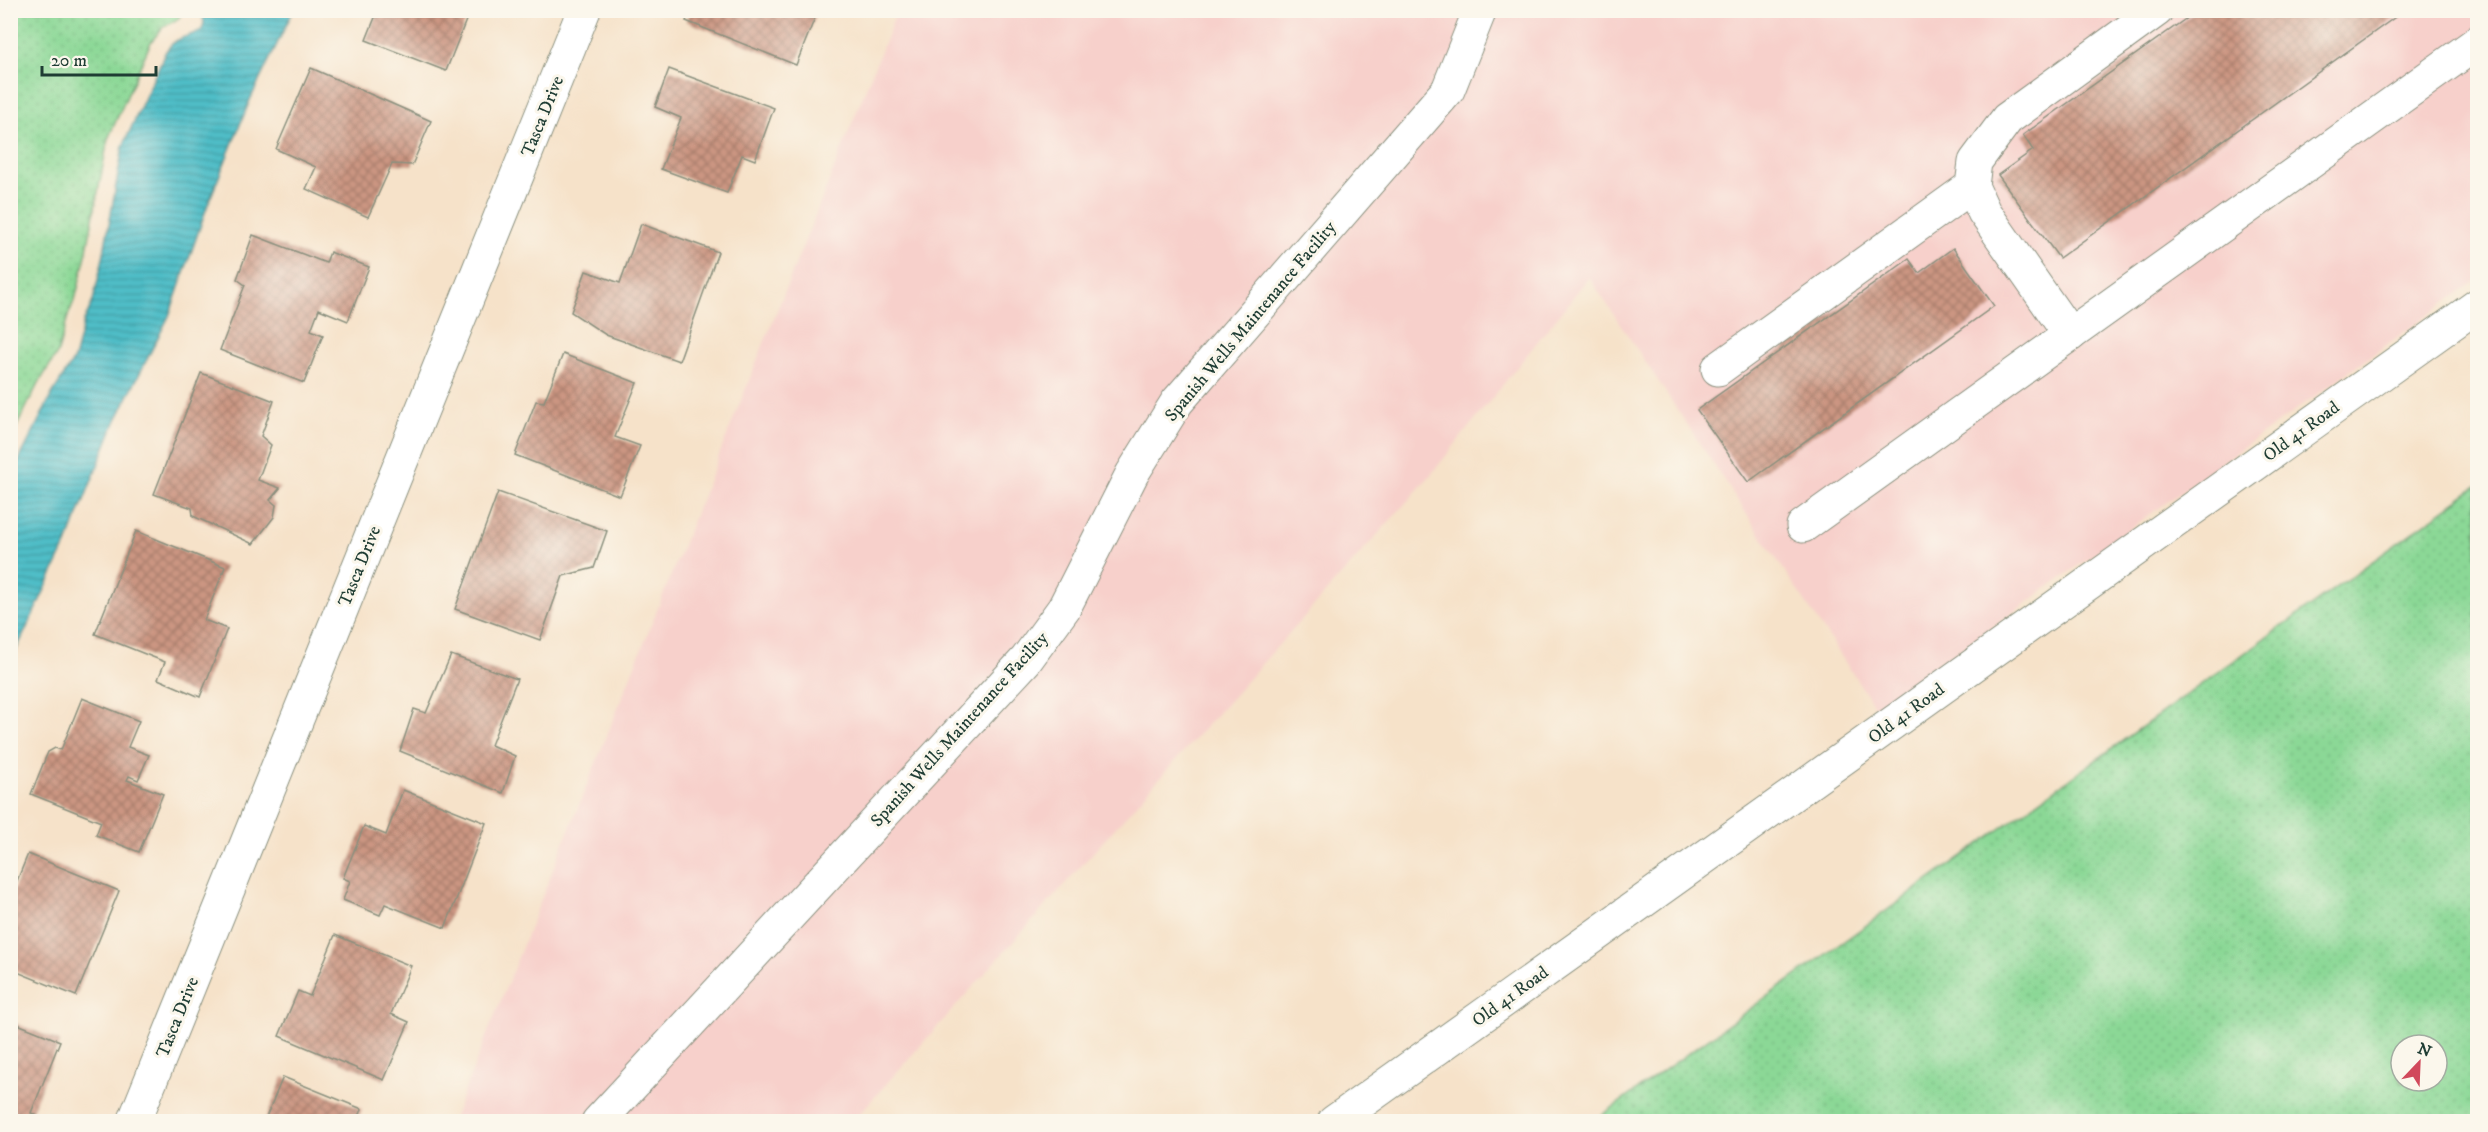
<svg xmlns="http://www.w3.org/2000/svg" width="2488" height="1132" font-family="'IM FELL DW Pica',serif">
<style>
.built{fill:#f7d0cb}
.grass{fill:url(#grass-dots);stroke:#558a65;stroke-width:1.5;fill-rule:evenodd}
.water{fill:url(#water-rules);stroke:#377d7e;stroke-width:1.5}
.building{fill:url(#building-cross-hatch)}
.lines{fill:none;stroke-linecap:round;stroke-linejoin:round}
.minor-casing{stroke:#8a907e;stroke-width:35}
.minor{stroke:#fff;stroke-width:33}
.labels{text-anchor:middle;stroke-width:6;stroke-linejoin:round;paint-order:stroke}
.street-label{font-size:18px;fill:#1f3d34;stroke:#fbf7ec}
</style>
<defs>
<pattern id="grass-dots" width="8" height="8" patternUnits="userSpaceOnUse" patternTransform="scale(1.5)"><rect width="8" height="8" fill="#8bd896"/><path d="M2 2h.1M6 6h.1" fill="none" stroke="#78ba82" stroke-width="1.8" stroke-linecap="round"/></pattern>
<pattern id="water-rules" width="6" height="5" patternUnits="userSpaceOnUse" patternTransform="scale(1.5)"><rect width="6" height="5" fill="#4fbdc7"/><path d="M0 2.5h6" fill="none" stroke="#419ba2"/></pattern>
<pattern id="building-cross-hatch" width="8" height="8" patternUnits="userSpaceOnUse" patternTransform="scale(1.5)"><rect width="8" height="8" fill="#cc9682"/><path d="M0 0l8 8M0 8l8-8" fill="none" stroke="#a57c6b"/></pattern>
</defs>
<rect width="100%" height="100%" fill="#fbf7ec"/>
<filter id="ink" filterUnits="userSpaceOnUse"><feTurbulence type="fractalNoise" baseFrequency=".0167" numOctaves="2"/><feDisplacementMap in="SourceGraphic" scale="12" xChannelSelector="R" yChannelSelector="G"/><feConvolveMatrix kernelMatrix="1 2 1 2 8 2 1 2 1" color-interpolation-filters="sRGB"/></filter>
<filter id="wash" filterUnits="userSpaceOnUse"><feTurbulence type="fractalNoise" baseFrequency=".008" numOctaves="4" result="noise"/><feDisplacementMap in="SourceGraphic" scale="24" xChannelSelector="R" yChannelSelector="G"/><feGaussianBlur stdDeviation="1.35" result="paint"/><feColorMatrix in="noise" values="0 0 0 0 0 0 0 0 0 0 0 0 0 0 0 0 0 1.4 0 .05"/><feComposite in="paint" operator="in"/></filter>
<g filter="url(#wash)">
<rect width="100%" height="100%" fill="#f6e2c9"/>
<!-- built -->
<path class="built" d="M 897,11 L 2477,11 L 2477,280 L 1877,710 L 1589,277 L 1429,477 L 853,1121 L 452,1122 Z"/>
<!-- grass -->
<g class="grass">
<path d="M 11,10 L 183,11 L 178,19 L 163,27 L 151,42 L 108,139 L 86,255 L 76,296 L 68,316 L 58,352 L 37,386 L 11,438 Z"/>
<path d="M 2477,486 L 2477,1121 L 1594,1121 ZM 2401,1045 L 2437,1045 L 2437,1081 L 2401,1081 Z"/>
</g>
<!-- water -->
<path class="water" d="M 202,11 L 293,11 L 250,100 L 208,204 L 169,316 L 116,420 L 66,545 L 11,661 L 11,476 L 52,394 L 74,359 L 84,321 L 93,301 L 103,258 L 123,146 L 165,53 C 176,35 185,39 202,30 L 204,23 Z"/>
<g id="blocks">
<!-- building -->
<g class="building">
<path d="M 378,10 L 470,10 L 446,71 L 366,40 Z"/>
<path d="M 690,10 L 818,10 L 796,65 L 686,21 Z"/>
<path d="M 2198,10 L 2405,10 L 2059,258 L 1998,175 L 2033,150 L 2023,135 Z"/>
<path d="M 311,68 L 431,121 L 412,165 L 392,164 L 368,217 L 306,189 L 316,167 L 276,149 Z"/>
<path d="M 669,69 L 774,108 L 755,160 L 742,155 L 727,193 L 661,169 L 681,118 L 655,107 Z"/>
<path d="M 641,224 L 718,252 L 679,361 L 606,335 L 571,312 L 586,271 L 620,283 Z"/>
<path d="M 253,235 L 326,263 L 330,252 L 369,267 L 348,321 L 319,309 L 311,330 L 323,335 L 304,383 L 220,350 L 245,285 L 237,279 Z"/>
<path d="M 1953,248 L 1994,306 L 1748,482 L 1697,410 L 1909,259 L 1919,273 Z"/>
<path d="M 563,354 L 637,383 L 615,437 L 640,446 L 620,496 L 515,455 L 536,401 L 544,402 Z"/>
<path d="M 201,373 L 274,401 L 261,436 L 271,445 L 258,480 L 280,488 L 270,500 L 276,505 L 274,517 L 253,544 L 193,516 L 192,508 L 154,494 Z"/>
<path d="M 498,492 L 607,531 L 594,568 L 563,576 L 540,640 L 455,609 Z"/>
<path d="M 136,531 L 225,567 L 204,620 L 227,629 L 200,697 L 158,679 L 165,662 L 95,634 Z"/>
<path d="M 451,655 L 517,679 L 491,745 L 515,756 L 503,793 L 400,751 L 414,709 L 426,713 Z"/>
<path d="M 82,698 L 139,721 L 128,747 L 149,755 L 138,780 L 129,776 L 127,780 L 163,794 L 139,852 L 96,835 L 101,822 L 31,794 L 48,752 L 55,748 L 61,750 Z"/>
<path d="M 403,790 L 486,823 L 445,928 L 385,904 L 380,915 L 343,900 L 350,881 L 343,878 L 364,826 L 386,835 Z"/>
<path d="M 28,854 L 119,891 L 76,996 L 10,969 L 10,898 Z"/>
<path d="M 335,935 L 411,966 L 391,1014 L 409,1022 L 384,1080 L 279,1036 L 298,991 L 310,996 Z"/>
<path d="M 10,1021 L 60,1041 L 31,1113 L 37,1116 L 35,1122 L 10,1122 Z"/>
<path d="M 283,1077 L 362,1109 L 357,1122 L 264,1122 Z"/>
</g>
</g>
</g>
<g filter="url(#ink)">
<use href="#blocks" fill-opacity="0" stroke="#8a907e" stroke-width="1.5"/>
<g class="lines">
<!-- minor casing -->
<g class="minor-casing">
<g id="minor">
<path d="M 2070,335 L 1984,212 L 1972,186 L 1975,162 L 2007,119 L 2157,10"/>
<path d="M 1718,369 L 1972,186"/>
<path d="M 1803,526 L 2478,42"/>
<path d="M 134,1122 L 584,10"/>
<path d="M 598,1122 L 1026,660 L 1064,608 L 1132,474 L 1177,402 L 1448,90 L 1480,10"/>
<path d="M 1334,1122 L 2478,305"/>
</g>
</g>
<!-- minor -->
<use href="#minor" class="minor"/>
</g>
</g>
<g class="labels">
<!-- street labels -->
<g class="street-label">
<text transform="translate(542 116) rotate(-68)" y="6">Tasca Drive</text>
<text transform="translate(1250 321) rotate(-50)" y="6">Spanish Wells Maintenance Facility</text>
<text transform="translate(2301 431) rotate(-36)" y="6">Old 41 Road</text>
<text transform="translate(359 566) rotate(-68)" y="6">Tasca Drive</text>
<text transform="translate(1906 713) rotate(-36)" y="6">Old 41 Road</text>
<text transform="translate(959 729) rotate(-48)" y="6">Spanish Wells Maintenance Facility</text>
<text transform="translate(1510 996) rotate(-36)" y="6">Old 41 Road</text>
<text transform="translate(177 1017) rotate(-68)" y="6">Tasca Drive</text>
</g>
</g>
<!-- margin -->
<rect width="2488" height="1132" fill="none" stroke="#fbf7ec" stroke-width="36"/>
<!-- north arrow -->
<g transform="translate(2419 1063) rotate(23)"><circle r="28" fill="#fbf7ec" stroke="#a3ada2" stroke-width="1.5"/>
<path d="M0-4.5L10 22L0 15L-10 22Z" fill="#d1495b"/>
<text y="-9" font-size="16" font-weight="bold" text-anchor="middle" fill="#1f3d34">N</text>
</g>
<!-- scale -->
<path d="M42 66v9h114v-9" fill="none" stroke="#1f3d34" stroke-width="3"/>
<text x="51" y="66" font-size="18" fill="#1f3d34" stroke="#fbf7ec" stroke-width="4.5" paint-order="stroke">20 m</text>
</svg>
